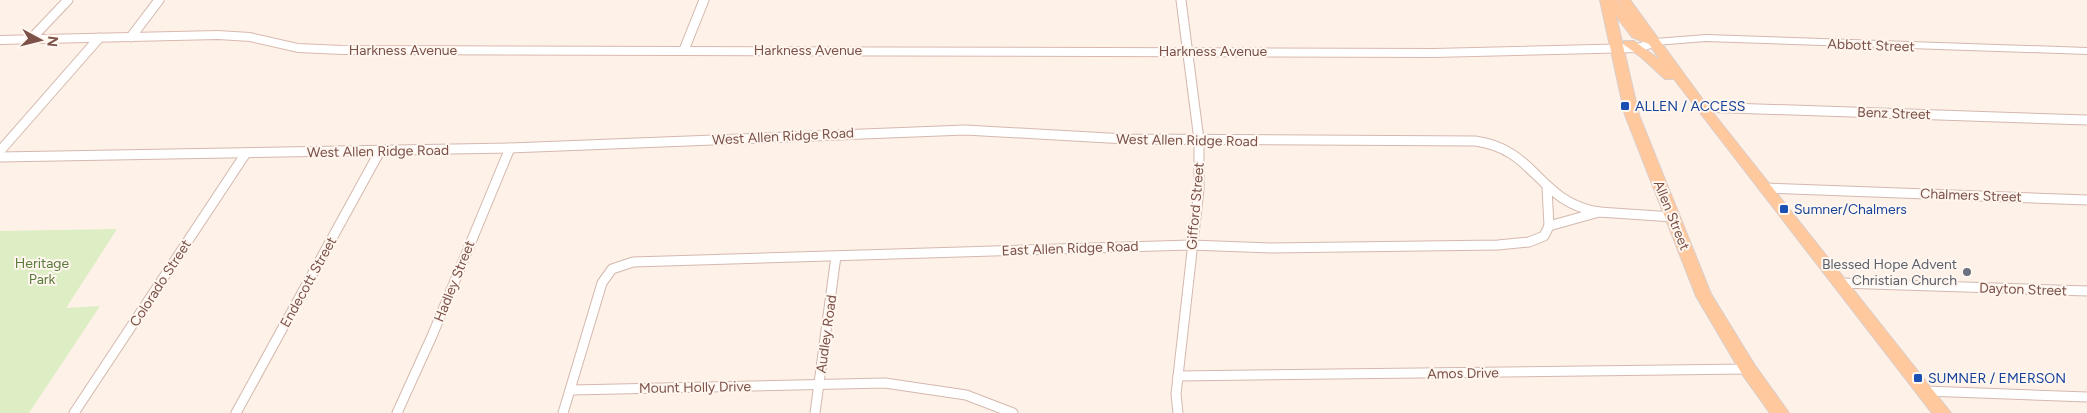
<svg xmlns="http://www.w3.org/2000/svg" width="2087" height="413" font-family="Figtree,sans-serif">
<style>
.green{fill:#ddeec4}
.lines{fill:none;stroke-linecap:round;stroke-linejoin:round}
.minor-casing{stroke:#d4b8ae;stroke-width:11}
.tertiary-casing{stroke:#d4b8ae;stroke-width:2}
.secondary-casing{stroke:#dab8ae;stroke-width:2}
.primary-casing{stroke:#dacecc;stroke-width:2}
.minor{stroke:#fff;stroke-width:9}
.tertiary{fill:#fff;fill-rule:evenodd}
.secondary{fill:#fff;fill-rule:evenodd}
.primary{fill:#ffc89d;fill-rule:evenodd}
.transit-dot{fill:#1a4fb4;stroke:#fff6ef;stroke-width:2}
.worship-dot{fill:#6b7280;stroke:#fff6ef;stroke-width:2}
.labels{text-anchor:middle;stroke-width:4;stroke-linejoin:round;paint-order:stroke}
.street-label{font-size:14px;fill:#7b5148;stroke:#fff6ef}
.transit-label{font-size:14px;fill:#164399;stroke:#fff6ef;text-anchor:start}
.park-label{font-size:14px;fill:#5b7b3c;stroke:#fff6ef}
.worship-label{font-size:14px;fill:#5b616d;stroke:#fff6ef;text-anchor:end}
</style>
<rect width="100%" height="100%" fill="#fef1e7"/>
<!-- green -->
<path class="green" d="M 117,229 L 66,308 L 100,306 L 29,413 L 0,413 L 0,231 Z"/>
<g class="lines">
<!-- minor casing -->
<g class="minor-casing">
<g id="minor">
<path d="M 131,37 L 159,0"/>
<path d="M 31,39 L 68,0"/>
<path d="M 684,50 L 704,0"/>
<path d="M 1701,107 L 2087,120"/>
<path d="M 0,151 L 99,38"/>
<path d="M 0,157 L 510,148 L 965,130 L 1126,139 L 1475,141 C 1537,149 1537,202 1599,212"/>
<path d="M 1547,188 L 1549,226"/>
<path d="M 1764,188 L 2087,200"/>
<path d="M 1840,283 L 2087,291"/>
<path d="M 1178,376 L 1748,369"/>
<path d="M 572,390 L 885,383 L 966,395 L 1013,413"/>
<path d="M 1925,391 L 2087,397"/>
<path d="M 74,413 L 246,153"/>
<path d="M 236,413 L 380,151"/>
<path d="M 397,413 L 432,336 L 510,148"/>
<path d="M 563,413 L 602,283 L 612,269 L 633,262 L 1191,245 L 1271,248 L 1498,245 L 1529,242 L 1544,236 L 1549,226 L 1599,212 L 1673,217"/>
<path d="M 815,413 L 836,256"/>
<path d="M 1178,413 L 1176,394 L 1199,189 L 1199,140 L 1181,0"/>
</g>
</g>
<!-- tertiary casing -->
<g class="tertiary-casing">
<path id="tertiary" d="M 1706,35 L 2087,48 L 2087,54 L 1706,41 L 1655,45 L 1650,42 L 1655,39 Z"/>
</g>
<!-- secondary casing -->
<g class="secondary-casing">
<path id="secondary" d="M 218,31 L 250,33 L 298,44 L 342,46 L 1434,49 L 1637,44 L 1655,38 L 1661,42 L 1655,47 L 1637,52 L 1434,57 L 342,54 L 298,52 L 250,41 L 218,39 L 0,44 L 0,36 Z"/>
</g>
<!-- primary casing -->
<g class="primary-casing">
<path id="primary" d="M 1600,0 L 1617,0 L 1627,13 L 1618,0 L 1630,0 L 1706,104 L 1951,413 L 1932,413 L 1674,79 L 1665,79 L 1641,57 L 1623,44 L 1624,41 L 1634,41 L 1660,60 L 1649,44 L 1632,37 L 1616,16 L 1639,115 L 1711,294 L 1754,364 L 1789,413 L 1770,413 L 1742,374 L 1696,296 L 1625,115 Z"/>
</g>
<!-- minor -->
<use href="#minor" class="minor"/>
<!-- tertiary -->
<use href="#tertiary" class="tertiary"/>
<!-- secondary -->
<use href="#secondary" class="secondary"/>
<!-- primary -->
<use href="#primary" class="primary"/>
</g>
<!-- markers -->
<g class="transit-dot">
<rect x="1620" y="101" width="10" height="10" rx="2.5"/>
<rect x="1779" y="204" width="10" height="10" rx="2.5"/>
<rect x="1913" y="373" width="10" height="10" rx="2.5"/>
</g>
<circle class="worship-dot" cx="1967" cy="272" r="5"/>
<g class="labels">
<!-- street labels -->
<g class="street-label">
<text transform="translate(1871 45) rotate(2)" y="5">Abbott Street</text>
<text x="403" y="55">Harkness Avenue</text>
<text x="808" y="55">Harkness Avenue</text>
<text x="1213" y="56">Harkness Avenue</text>
<text transform="translate(1894 113) rotate(2)" y="5">Benz Street</text>
<text transform="translate(783 136) rotate(-3)" y="5">West Allen Ridge Road</text>
<text transform="translate(1187 140) rotate(1)" y="5">West Allen Ridge Road</text>
<text transform="translate(378 151) rotate(-1)" y="5">West Allen Ridge Road</text>
<text transform="translate(1971 195) rotate(2)" y="5">Chalmers Street</text>
<text transform="translate(1195 206) rotate(-85)" y="5">Gifford Street</text>
<text transform="translate(1672 215) rotate(68)" y="5">Allen Street</text>
<text transform="translate(1070 248) rotate(-2)" y="5">East Allen Ridge Road</text>
<text transform="translate(454 281) rotate(-68)" y="5">Hadley Street</text>
<text transform="translate(308 282) rotate(-61)" y="5">Endecott Street</text>
<text transform="translate(160 283) rotate(-57)" y="5">Colorado Street</text>
<text transform="translate(2023 289) rotate(2)" y="5">Dayton Street</text>
<text transform="translate(826 334) rotate(-82)" y="5">Audley Road</text>
<text transform="translate(1463 373) rotate(-1)" y="5">Amos Drive</text>
<text transform="translate(695 387) rotate(-1)" y="5">Mount Holly Drive</text>
</g>
<!-- transit labels -->
<g class="transit-label">
<text x="1635" y="111">ALLEN / ACCESS</text>
<text x="1794" y="214">Sumner/Chalmers</text>
<text x="1928" y="383">SUMNER / EMERSON</text>
</g>
<!-- park labels -->
<g class="park-label">
<text x="42" y="268">Heritage<tspan x="42" dy="16">Park</tspan></text>
</g>
<!-- worship labels -->
<g class="worship-label">
<text x="1957" y="269">Blessed Hope Advent<tspan x="1957" dy="16">Christian Church</tspan></text>
</g>
</g>
<!-- north arrow -->
<g transform="translate(40 40) rotate(97)" stroke="#fff6ef" stroke-width="4" paint-order="stroke">
<path d="M0-4L9 19L0 12L-9 19Z" fill="#7b5148"/>
<text y="-8" font-size="14" font-weight="bold" text-anchor="middle" fill="#7b5148">N</text>
</g>
</svg>
